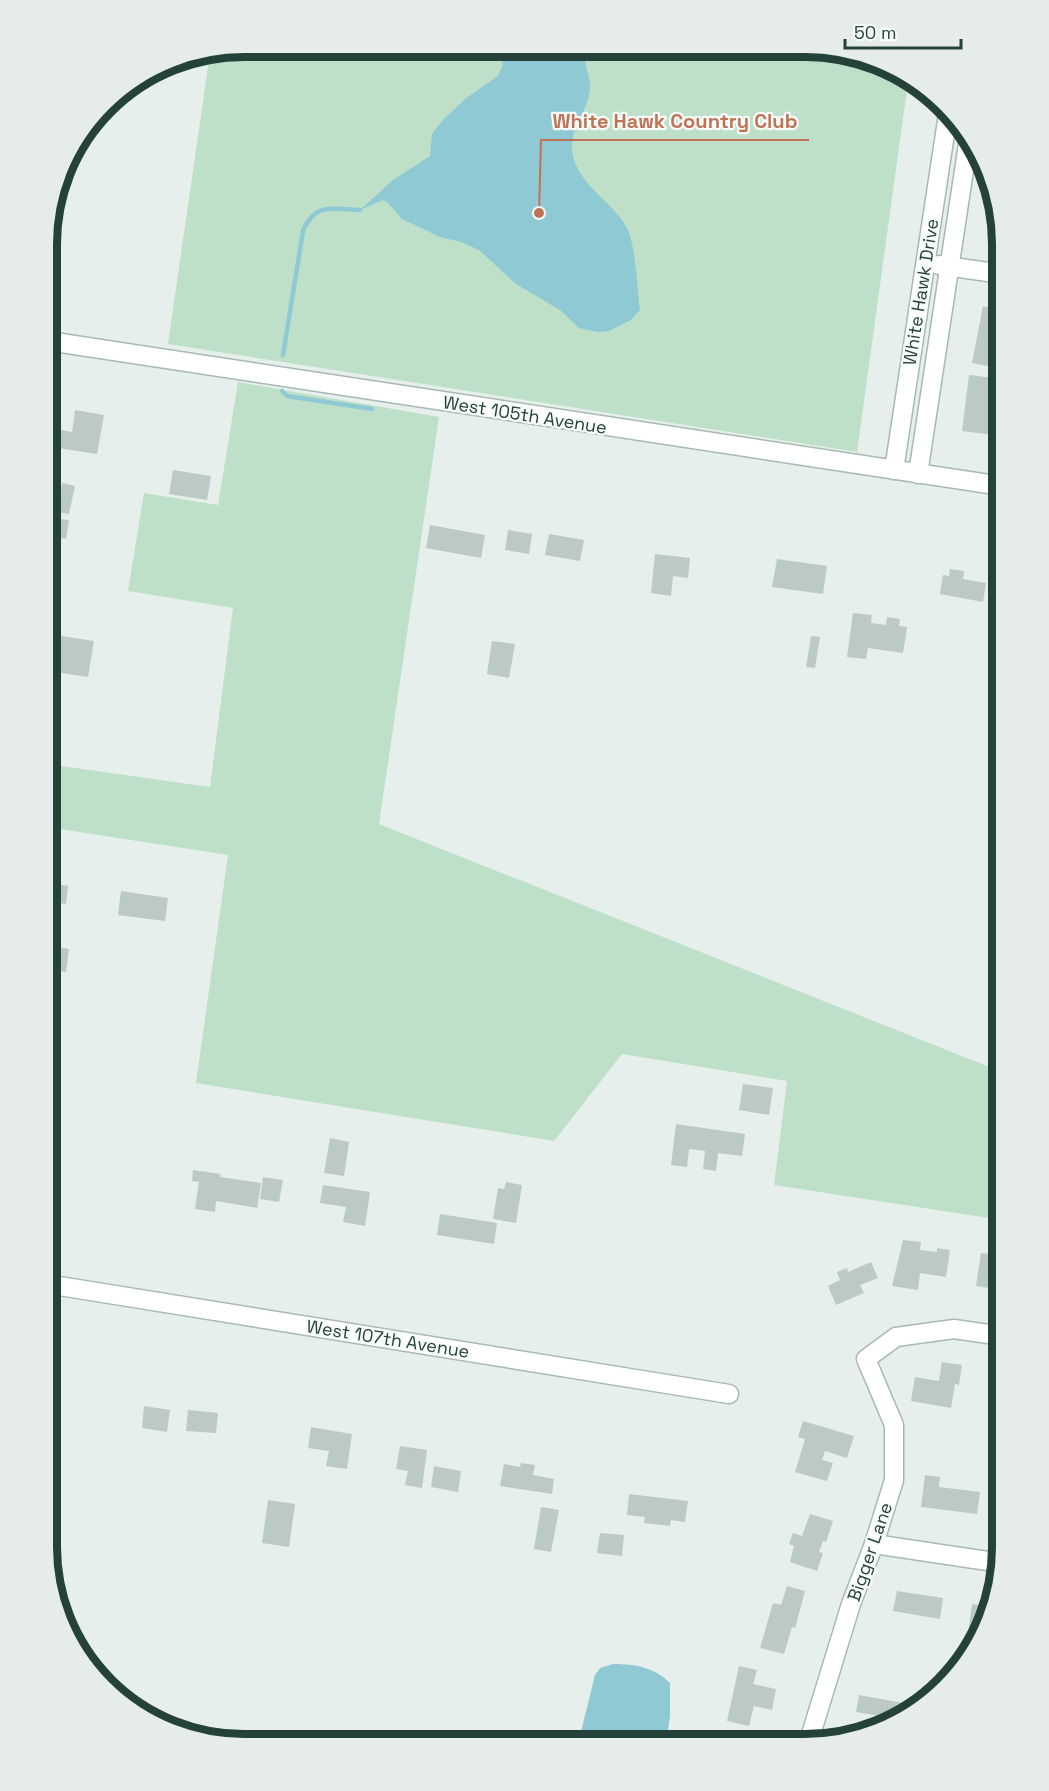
<svg xmlns="http://www.w3.org/2000/svg" width="1049" height="1791" font-family="'Space Grotesk',sans-serif">
<style>
.green{fill:#bfe0c8}
.water{fill:#8ec9d4}
.lines{fill:none;stroke-linecap:round;stroke-linejoin:round}
.stream{stroke:#8ec9d4;stroke-width:4.5}
.building{fill:#bbcac4}
.minor-casing{stroke:#a8b8b2;stroke-width:21}
.minor{stroke:#fff;stroke-width:18}
.labels{text-anchor:middle;stroke-width:4.5;stroke-linejoin:round;paint-order:stroke}
.street-label{font-size:18px;fill:#24423a;stroke:#f7fbf9}
.rim{fill:none;stroke:#24423a;stroke-width:8}
.leader{fill:none;stroke:#c07456;stroke-width:2}
.callout-dot{fill:#c07456;stroke:#f7fbf9;stroke-width:2}
.callout-label{font-size:20px;text-anchor:middle;font-weight:bold;fill:#c07456;stroke:#f7fbf9;stroke-width:4.5;stroke-linejoin:round;paint-order:stroke}
</style>
<rect width="100%" height="100%" fill="#e6efeb"/>
<!-- green -->
<g class="green">
<path d="M 244,47 L 843,50 L 908,82 L 857,452 L 168,344 L 210,53 Z"/>
<path d="M 238,382 L 439,417 L 379,824 L 1002,1072 L 1002,1220 L 774,1185 L 787,1081 L 622,1054 L 554,1141 L 196,1083 L 228,855 L 47,827 L 47,764 L 210,787 L 233,608 L 128,591 L 144,493 L 218,505 Z"/>
</g>
<!-- water -->
<g class="water">
<path d="M 490,48 L 519,48 C 528,66 546,62 556,48 L 589,49 C 580,63 591,73 590,88 C 589,108 573,125 572,145 C 571,182 612,200 627,228 C 636,246 637,289 640,310 L 631,320 L 609,331 L 598,332 L 579,328 L 560,310 L 516,284 L 479,250 L 461,242 L 440,237 L 402,219 L 388,203 L 383,200 L 360,210 L 393,180 L 430,156 L 432,134 L 442,121 L 465,99 L 498,76 L 503,65 L 501,60 Z"/>
<path d="M 613,1664 C 636,1664 653,1667 670,1683 L 670,1716 L 666,1744 L 578,1744 L 595,1675 L 600,1668 Z"/>
</g>
<g class="lines">
<!-- stream -->
<g class="stream">
<path d="M 283,355 L 303,231 C 315,202 333,209 360,210"/>
<path d="M 282,391 L 287,396 L 372,409"/>
</g>
</g>
<!-- building -->
<g class="building">
<path d="M 996,207 L 1001,238 L 992,237 Z"/>
<path d="M 983,306 L 1002,310 L 1002,369 L 972,363 Z"/>
<path d="M 969,375 L 1002,379 L 1002,436 L 962,431 Z"/>
<path d="M 75,410 L 104,415 L 97,454 L 58,448 L 61,430 L 72,432 Z"/>
<path d="M 173,470 L 211,476 L 207,500 L 169,494 Z"/>
<path d="M 62,483 L 75,486 L 69,514 L 57,512 Z"/>
<path d="M 48,514 L 59,516 L 58,519 L 69,520 L 66,539 L 56,537 L 53,551 L 48,550 Z"/>
<path d="M 430,525 L 485,535 L 481,558 L 426,548 Z"/>
<path d="M 508,530 L 532,534 L 529,554 L 505,550 Z"/>
<path d="M 549,534 L 584,540 L 580,561 L 545,555 Z"/>
<path d="M 655,554 L 690,558 L 688,578 L 673,576 L 671,596 L 651,593 Z"/>
<path d="M 777,559 L 827,566 L 823,594 L 772,587 Z"/>
<path d="M 950,569 L 964,571 L 963,579 L 986,583 L 983,602 L 940,594 L 943,575 L 949,576 Z"/>
<path d="M 853,613 L 872,615 L 871,623 L 886,625 L 887,617 L 900,619 L 899,626 L 907,627 L 903,653 L 868,648 L 866,659 L 847,657 Z"/>
<path d="M 48,634 L 94,641 L 88,677 L 48,671 Z"/>
<path d="M 811,636 L 820,637 L 815,668 L 806,667 Z"/>
<path d="M 492,641 L 515,644 L 509,678 L 487,674 Z"/>
<path d="M 50,883 L 68,886 L 66,904 L 48,902 Z"/>
<path d="M 121,891 L 168,898 L 165,921 L 118,915 Z"/>
<path d="M 47,945 L 69,949 L 66,972 L 47,969 Z"/>
<path d="M 743,1084 L 773,1088 L 769,1115 L 739,1110 Z"/>
<path d="M 676,1124 L 745,1134 L 742,1156 L 718,1153 L 716,1171 L 703,1169 L 705,1151 L 689,1149 L 687,1167 L 671,1165 Z"/>
<path d="M 330,1138 L 349,1142 L 344,1176 L 324,1173 Z"/>
<path d="M 193,1170 L 221,1174 L 220,1177 L 261,1183 L 257,1208 L 216,1201 L 215,1212 L 195,1209 L 199,1182 L 192,1181 Z"/>
<path d="M 263,1177 L 283,1180 L 279,1202 L 260,1199 Z"/>
<path d="M 506,1182 L 522,1185 L 516,1223 L 493,1219 L 498,1188 L 504,1189 Z"/>
<path d="M 323,1185 L 370,1192 L 365,1226 L 343,1222 L 346,1207 L 320,1203 Z"/>
<path d="M 440,1214 L 497,1223 L 494,1244 L 437,1235 Z"/>
<path d="M 903,1240 L 921,1242 L 920,1250 L 937,1252 L 937,1248 L 950,1250 L 946,1277 L 920,1273 L 918,1290 L 892,1286 Z"/>
<path d="M 981,1253 L 998,1255 L 996,1264 L 1002,1265 L 1002,1290 L 976,1286 Z"/>
<path d="M 871,1262 L 878,1278 L 860,1285 L 864,1293 L 836,1305 L 828,1286 L 840,1280 L 837,1272 L 847,1268 L 848,1272 Z"/>
<path d="M 942,1362 L 962,1365 L 959,1385 L 955,1384 L 951,1408 L 911,1401 L 915,1377 L 939,1381 Z"/>
<path d="M 144,1406 L 170,1410 L 167,1432 L 142,1428 Z"/>
<path d="M 188,1410 L 218,1413 L 216,1433 L 186,1431 Z"/>
<path d="M 803,1421 L 854,1436 L 847,1458 L 825,1451 L 822,1460 L 833,1463 L 827,1481 L 795,1472 L 805,1439 L 798,1437 Z"/>
<path d="M 311,1427 L 352,1434 L 347,1469 L 326,1466 L 329,1451 L 308,1448 Z"/>
<path d="M 400,1446 L 427,1450 L 422,1488 L 405,1485 L 408,1471 L 396,1469 Z"/>
<path d="M 521,1463 L 535,1465 L 533,1475 L 554,1479 L 552,1494 L 500,1486 L 504,1464 L 520,1467 Z"/>
<path d="M 434,1466 L 461,1471 L 458,1492 L 431,1487 Z"/>
<path d="M 925,1475 L 940,1477 L 939,1487 L 980,1492 L 977,1514 L 921,1507 Z"/>
<path d="M 629,1494 L 688,1501 L 685,1522 L 671,1520 L 670,1526 L 644,1523 L 645,1517 L 627,1515 Z"/>
<path d="M 268,1500 L 295,1504 L 289,1547 L 262,1543 Z"/>
<path d="M 541,1507 L 559,1510 L 551,1552 L 534,1549 Z"/>
<path d="M 810,1514 L 833,1521 L 826,1542 L 823,1541 L 819,1552 L 823,1553 L 817,1571 L 790,1562 L 794,1546 L 789,1544 L 793,1533 L 802,1536 Z"/>
<path d="M 600,1533 L 624,1535 L 622,1556 L 597,1553 Z"/>
<path d="M 787,1586 L 805,1591 L 795,1628 L 792,1627 L 784,1654 L 760,1648 L 773,1603 L 781,1605 Z"/>
<path d="M 897,1591 L 943,1598 L 940,1619 L 893,1611 Z"/>
<path d="M 972,1604 L 991,1607 L 988,1622 L 983,1630 L 969,1627 Z"/>
<path d="M 739,1666 L 757,1670 L 753,1684 L 776,1689 L 772,1710 L 754,1706 L 749,1726 L 727,1721 Z"/>
<path d="M 859,1695 L 914,1705 L 912,1712 L 885,1726 L 879,1725 L 881,1716 L 856,1712 Z"/>
</g>
<g class="lines">
<!-- minor casing -->
<g class="minor-casing">
<g id="minor">
<path d="M 939,265 L 1002,274"/>
<path d="M 48,341 L 1002,486"/>
<path d="M 894,470 L 948,114"/>
<path d="M 918,474 L 968,144"/>
<path d="M 47,1284 L 729,1394"/>
<path d="M 874,1544 L 1001,1563"/>
<path d="M 808,1744 L 851,1604 L 874,1544 L 894,1480 L 894,1425 L 866,1359 L 896,1337 L 954,1329 L 1002,1336"/>
</g>
</g>
<!-- minor -->
<use href="#minor" class="minor"/>
</g>
<g class="labels">
<!-- street labels -->
<g class="street-label">
<text transform="translate(921 292) rotate(-81)" y="6">White Hawk Drive</text>
<text transform="translate(525 415) rotate(9)" y="6">West 105th Avenue</text>
<text transform="translate(388 1339) rotate(9)" y="6">West 107th Avenue</text>
<text transform="translate(870 1552) rotate(-71)" y="6">Bigger Lane</text>
</g>
</g>
<!-- crop -->
<path d="M0 0H1049V1791H0ZM244 57H805A187 187 0 0 1 992 244V1547A187 187 0 0 1 805 1734H244A187 187 0 0 1 57 1547V244A187 187 0 0 1 244 57Z" fill="#e6ecea" fill-rule="evenodd"/>
<path class="rim" d="M244 57H805A187 187 0 0 1 992 244V1547A187 187 0 0 1 805 1734H244A187 187 0 0 1 57 1547V244A187 187 0 0 1 244 57Z"/>
<!-- callouts -->
<path class="leader" d="M539 213L541 140H809"/>
<circle class="callout-dot" cx="539" cy="213" r="6"/>
<g class="callout-label">
<text x="675" y="128">White Hawk Country Club</text>
</g>
<!-- scale -->
<path d="M845 39v9h116v-9" fill="none" stroke="#24423a" stroke-width="3"/>
<text x="854" y="39" font-size="18" fill="#24423a" stroke="#f7fbf9" stroke-width="4.5" paint-order="stroke">50 m</text>
</svg>
